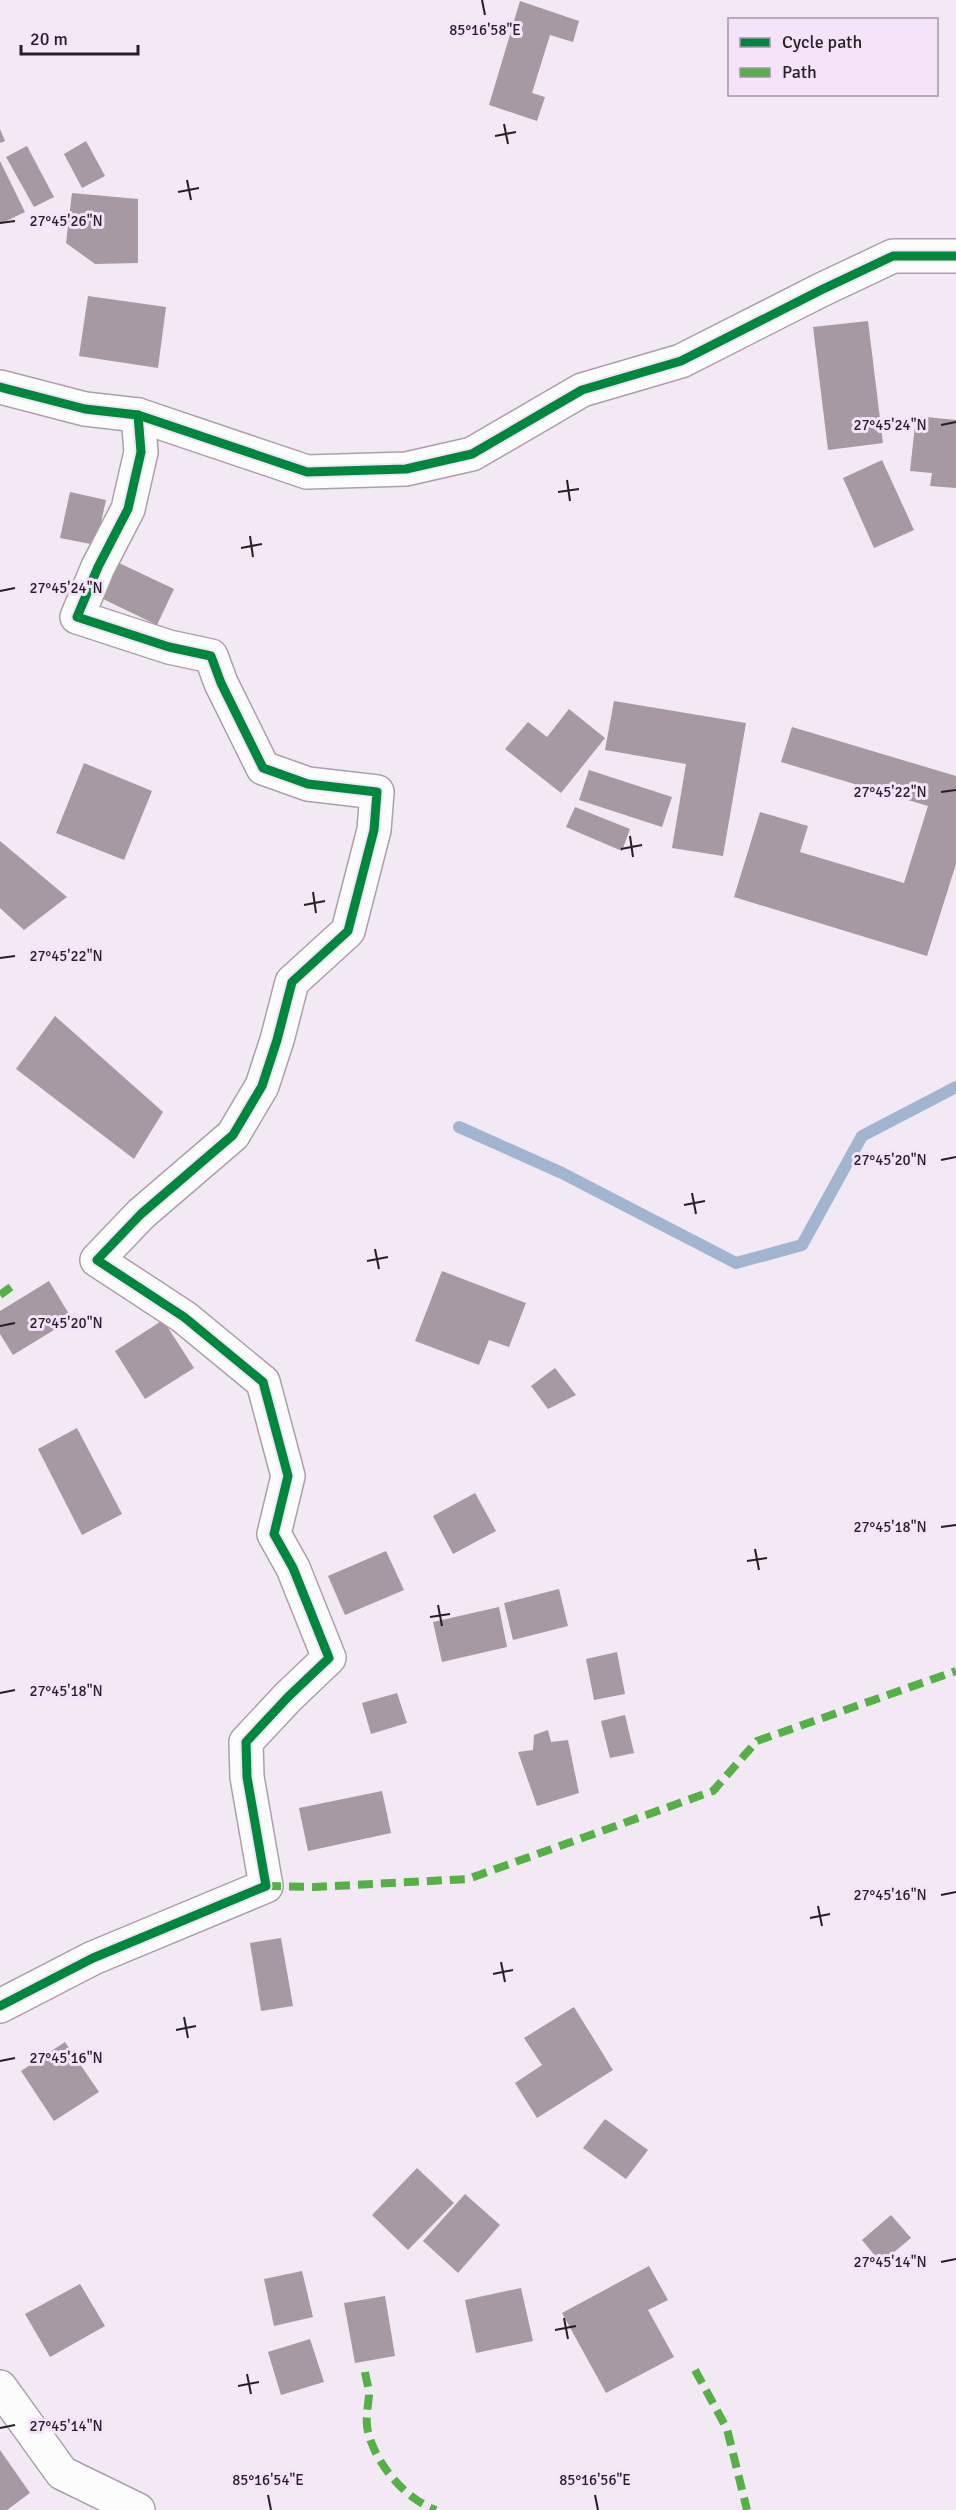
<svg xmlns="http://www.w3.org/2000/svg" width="956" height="2510" font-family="Signika,sans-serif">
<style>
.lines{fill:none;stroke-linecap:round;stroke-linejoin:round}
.stream{stroke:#a1b4d0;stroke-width:12}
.building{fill:#a699a2}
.street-casing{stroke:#a8a1aa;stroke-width:36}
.street{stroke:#fdfcfd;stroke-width:33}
.quiet{stroke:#55b145;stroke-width:8;stroke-dasharray:15 8;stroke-linecap:butt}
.cycleway-casing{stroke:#f5e4f9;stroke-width:13}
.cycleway{stroke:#00873e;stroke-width:9}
.ticks{fill:none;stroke:#251e26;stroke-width:2}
.ticks-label{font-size:15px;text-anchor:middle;fill:#251e26;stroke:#f5e4f9;stroke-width:6;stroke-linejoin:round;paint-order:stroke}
</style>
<rect width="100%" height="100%" fill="#f2e9f4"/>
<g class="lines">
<!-- stream -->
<path class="stream" d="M 459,1127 L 562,1173 L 736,1263 L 802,1245 L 862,1136 L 956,1087"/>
</g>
<!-- building -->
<g class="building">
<path d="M 520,1 L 579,21 L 573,42 L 550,35 L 532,93 L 545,97 L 537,121 L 489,105 Z"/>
<path d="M 0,129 L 5,141 L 0,143 Z"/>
<path d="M 86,141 L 105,176 L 82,188 L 64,154 Z"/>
<path d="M 27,146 L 54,197 L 34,207 L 6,157 Z"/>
<path d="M 0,161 L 25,212 L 0,224 Z"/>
<path d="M 72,193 L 138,199 L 138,263 L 95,264 L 66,243 Z"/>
<path d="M 88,296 L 166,307 L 158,368 L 79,356 Z"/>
<path d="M 868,321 L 883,443 L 828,450 L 813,327 Z"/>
<path d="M 916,416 L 956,420 L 956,488 L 930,486 L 932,473 L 910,471 Z"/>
<path d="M 882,460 L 914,530 L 874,548 L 843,478 Z"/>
<path d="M 70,492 L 106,500 L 96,545 L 60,538 Z"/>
<path d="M 117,562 L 174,589 L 157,625 L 99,597 Z"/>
<path d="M 614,701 L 746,723 L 723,856 L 672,848 L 686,764 L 605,750 Z"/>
<path d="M 569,709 L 605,738 L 561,793 L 505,749 L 528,722 L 547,737 Z"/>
<path d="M 792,727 L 956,776 L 956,864 L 927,956 L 734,897 L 760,812 L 808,826 L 800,852 L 904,883 L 928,806 L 781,762 Z"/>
<path d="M 84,763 L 152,791 L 124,860 L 56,833 Z"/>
<path d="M 589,770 L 672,797 L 662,827 L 579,800 Z"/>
<path d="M 575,807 L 630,829 L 622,851 L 566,827 Z"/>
<path d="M 0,841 L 67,897 L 24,930 L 0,908 Z"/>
<path d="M 55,1016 L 163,1112 L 134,1159 L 16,1069 Z"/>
<path d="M 442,1271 L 526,1303 L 509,1347 L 489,1340 L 479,1365 L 415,1341 Z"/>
<path d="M 49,1281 L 72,1319 L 13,1355 L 0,1334 L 0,1311 Z"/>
<path d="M 163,1320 L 194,1368 L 145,1399 L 115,1351 Z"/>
<path d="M 555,1368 L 576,1395 L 548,1409 L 531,1386 Z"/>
<path d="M 77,1428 L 122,1514 L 82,1535 L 38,1449 Z"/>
<path d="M 475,1493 L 496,1531 L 453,1554 L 433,1516 Z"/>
<path d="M 386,1551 L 404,1590 L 345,1615 L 328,1576 Z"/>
<path d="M 559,1589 L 568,1626 L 513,1640 L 504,1603 Z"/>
<path d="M 499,1607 L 507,1647 L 442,1662 L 433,1622 Z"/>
<path d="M 617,1652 L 625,1694 L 594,1700 L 586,1659 Z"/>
<path d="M 397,1693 L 407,1723 L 371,1734 L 362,1703 Z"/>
<path d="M 625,1715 L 634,1753 L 610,1758 L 601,1721 Z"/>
<path d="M 548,1730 L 551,1742 L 568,1740 L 579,1793 L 537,1806 L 518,1752 L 533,1750 L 534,1735 Z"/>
<path d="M 382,1791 L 391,1833 L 308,1851 L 299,1808 Z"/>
<path d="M 281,1938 L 293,2006 L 261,2011 L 250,1943 Z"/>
<path d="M 574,2007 L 613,2070 L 537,2118 L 515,2083 L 542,2065 L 524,2038 Z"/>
<path d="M 65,2042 L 99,2092 L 54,2121 L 21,2071 Z"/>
<path d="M 605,2119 L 648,2150 L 626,2179 L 583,2148 Z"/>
<path d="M 417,2168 L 454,2203 L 408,2250 L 372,2215 Z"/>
<path d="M 465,2194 L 500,2225 L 458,2273 L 423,2241 Z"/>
<path d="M 891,2215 L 911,2238 L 881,2263 L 862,2240 Z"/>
<path d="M 649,2266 L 668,2300 L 648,2310 L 674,2357 L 606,2393 L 562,2313 Z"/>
<path d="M 302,2271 L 313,2317 L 274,2326 L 264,2279 Z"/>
<path d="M 80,2284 L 105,2326 L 50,2357 L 25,2314 Z"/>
<path d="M 521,2288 L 533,2341 L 476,2353 L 465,2300 Z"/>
<path d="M 385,2296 L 395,2356 L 355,2363 L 344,2303 Z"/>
<path d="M 310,2339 L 324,2382 L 281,2395 L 268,2352 Z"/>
<path d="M 0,2450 L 30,2493 L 7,2510 L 0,2510 Z"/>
</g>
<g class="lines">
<!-- street casing -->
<g class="street-casing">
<g id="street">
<path d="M 0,387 L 85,409 L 138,415 L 307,472 L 406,469 L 472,454 L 582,390 L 681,361 L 821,290 L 893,256 L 956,256"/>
<path d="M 0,2006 L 93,1958 L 266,1886 L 247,1777 L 246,1742 L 288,1697 L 329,1658 L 293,1568 L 274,1534 L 288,1476 L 263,1382 L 184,1317 L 97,1260 L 141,1214 L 233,1135 L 262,1086 L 277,1040 L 292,982 L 348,931 L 374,830 L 377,792 L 308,784 L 263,768 L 221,683 L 211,656 L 169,647 L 77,617 L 98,567 L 128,509 L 141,452 L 138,415"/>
<path d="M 0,2387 L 62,2473 L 138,2510"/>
</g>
</g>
<!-- street -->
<use href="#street" class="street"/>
<!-- quiet -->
<g class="quiet">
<path d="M 0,1295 L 11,1287"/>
<path d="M 266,1886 L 314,1887 L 468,1879 L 713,1791 L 757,1741 L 956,1671"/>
<path d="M 695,2370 L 727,2429 L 747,2510"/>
<path d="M 365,2372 C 366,2379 369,2388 369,2395 C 368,2408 365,2419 368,2432 C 376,2464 405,2499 436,2510"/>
</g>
<!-- cycleway casing -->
<g class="cycleway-casing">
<g id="cycleway">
<path d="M 0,387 L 85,409 L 138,415 L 307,472 L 406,469 L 472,454 L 582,390 L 681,361 L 821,290 L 893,256 L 956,256"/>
<path d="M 0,2006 L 93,1958 L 266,1886 L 247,1777 L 246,1742 L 288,1697 L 329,1658 L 293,1568 L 274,1534 L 288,1476 L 263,1382 L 184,1317 L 97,1260 L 141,1214 L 233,1135 L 262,1086 L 277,1040 L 292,982 L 348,931 L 374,830 L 377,792 L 308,784 L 263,768 L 221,683 L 211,656 L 169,647 L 77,617 L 98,567 L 128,509 L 141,452 L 138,415"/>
</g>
</g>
<!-- cycleway -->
<use href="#cycleway" class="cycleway"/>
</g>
<!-- ticks -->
<path class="ticks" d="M 482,0 L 485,15M 504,124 L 508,144M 495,136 L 516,132M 187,180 L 191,200M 178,192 L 199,188M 0,223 L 15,221M 941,425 L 956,422M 567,480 L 570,501M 558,492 L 579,489M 250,536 L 253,557M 241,548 L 262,544M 0,591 L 15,588M 941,792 L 956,790M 630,836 L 633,857M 621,849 L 642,845M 313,892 L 316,913M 304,905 L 325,901M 0,958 L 15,956M 941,1160 L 956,1157M 692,1193 L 696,1214M 684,1205 L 705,1201M 375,1249 L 379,1269M 367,1261 L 388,1257M 0,1326 L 15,1323M 941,1527 L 956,1525M 755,1549 L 759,1570M 747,1561 L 767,1558M 438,1605 L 442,1626M 430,1617 L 450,1614M 0,1693 L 15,1690M 941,1895 L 956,1892M 818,1906 L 822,1926M 810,1918 L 830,1914M 501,1962 L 505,1982M 493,1974 L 513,1970M 184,2017 L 188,2038M 176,2030 L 196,2026M 0,2061 L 15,2058M 941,2262 L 956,2259M 564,2318 L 568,2339M 555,2330 L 576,2326M 247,2374 L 251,2394M 238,2386 L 259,2382M 0,2428 L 15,2425M 268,2495 L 271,2510M 595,2495 L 598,2510"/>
<g class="ticks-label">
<text x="485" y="35">85°16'58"E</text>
<text x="66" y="226">27°45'26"N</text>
<text x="890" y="430">27°45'24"N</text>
<text x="66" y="593">27°45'24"N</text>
<text x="890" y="797">27°45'22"N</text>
<text x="66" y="961">27°45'22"N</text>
<text x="890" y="1165">27°45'20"N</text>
<text x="66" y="1328">27°45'20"N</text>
<text x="890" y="1532">27°45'18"N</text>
<text x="66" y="1696">27°45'18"N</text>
<text x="890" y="1900">27°45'16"N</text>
<text x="66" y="2063">27°45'16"N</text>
<text x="890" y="2267">27°45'14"N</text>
<text x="66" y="2431">27°45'14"N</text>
<text x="268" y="2485">85°16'54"E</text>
<text x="595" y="2485">85°16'56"E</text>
</g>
<!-- legend -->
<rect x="728" y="18" width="210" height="78" fill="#f5e4f9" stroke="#a295a5" stroke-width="1.5"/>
<rect x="740" y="38" width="30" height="9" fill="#00873e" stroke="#a295a5" stroke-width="1.5"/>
<text x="782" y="48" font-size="18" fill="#251e26">Cycle path</text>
<rect x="740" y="68" width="30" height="9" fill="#55b145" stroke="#a295a5" stroke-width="1.5"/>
<text x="782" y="78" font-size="18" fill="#251e26">Path</text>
<!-- scale -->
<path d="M21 45v9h117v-9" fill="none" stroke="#251e26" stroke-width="3"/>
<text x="30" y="45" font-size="18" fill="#251e26" stroke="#f5e4f9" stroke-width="4.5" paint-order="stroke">20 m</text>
</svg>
